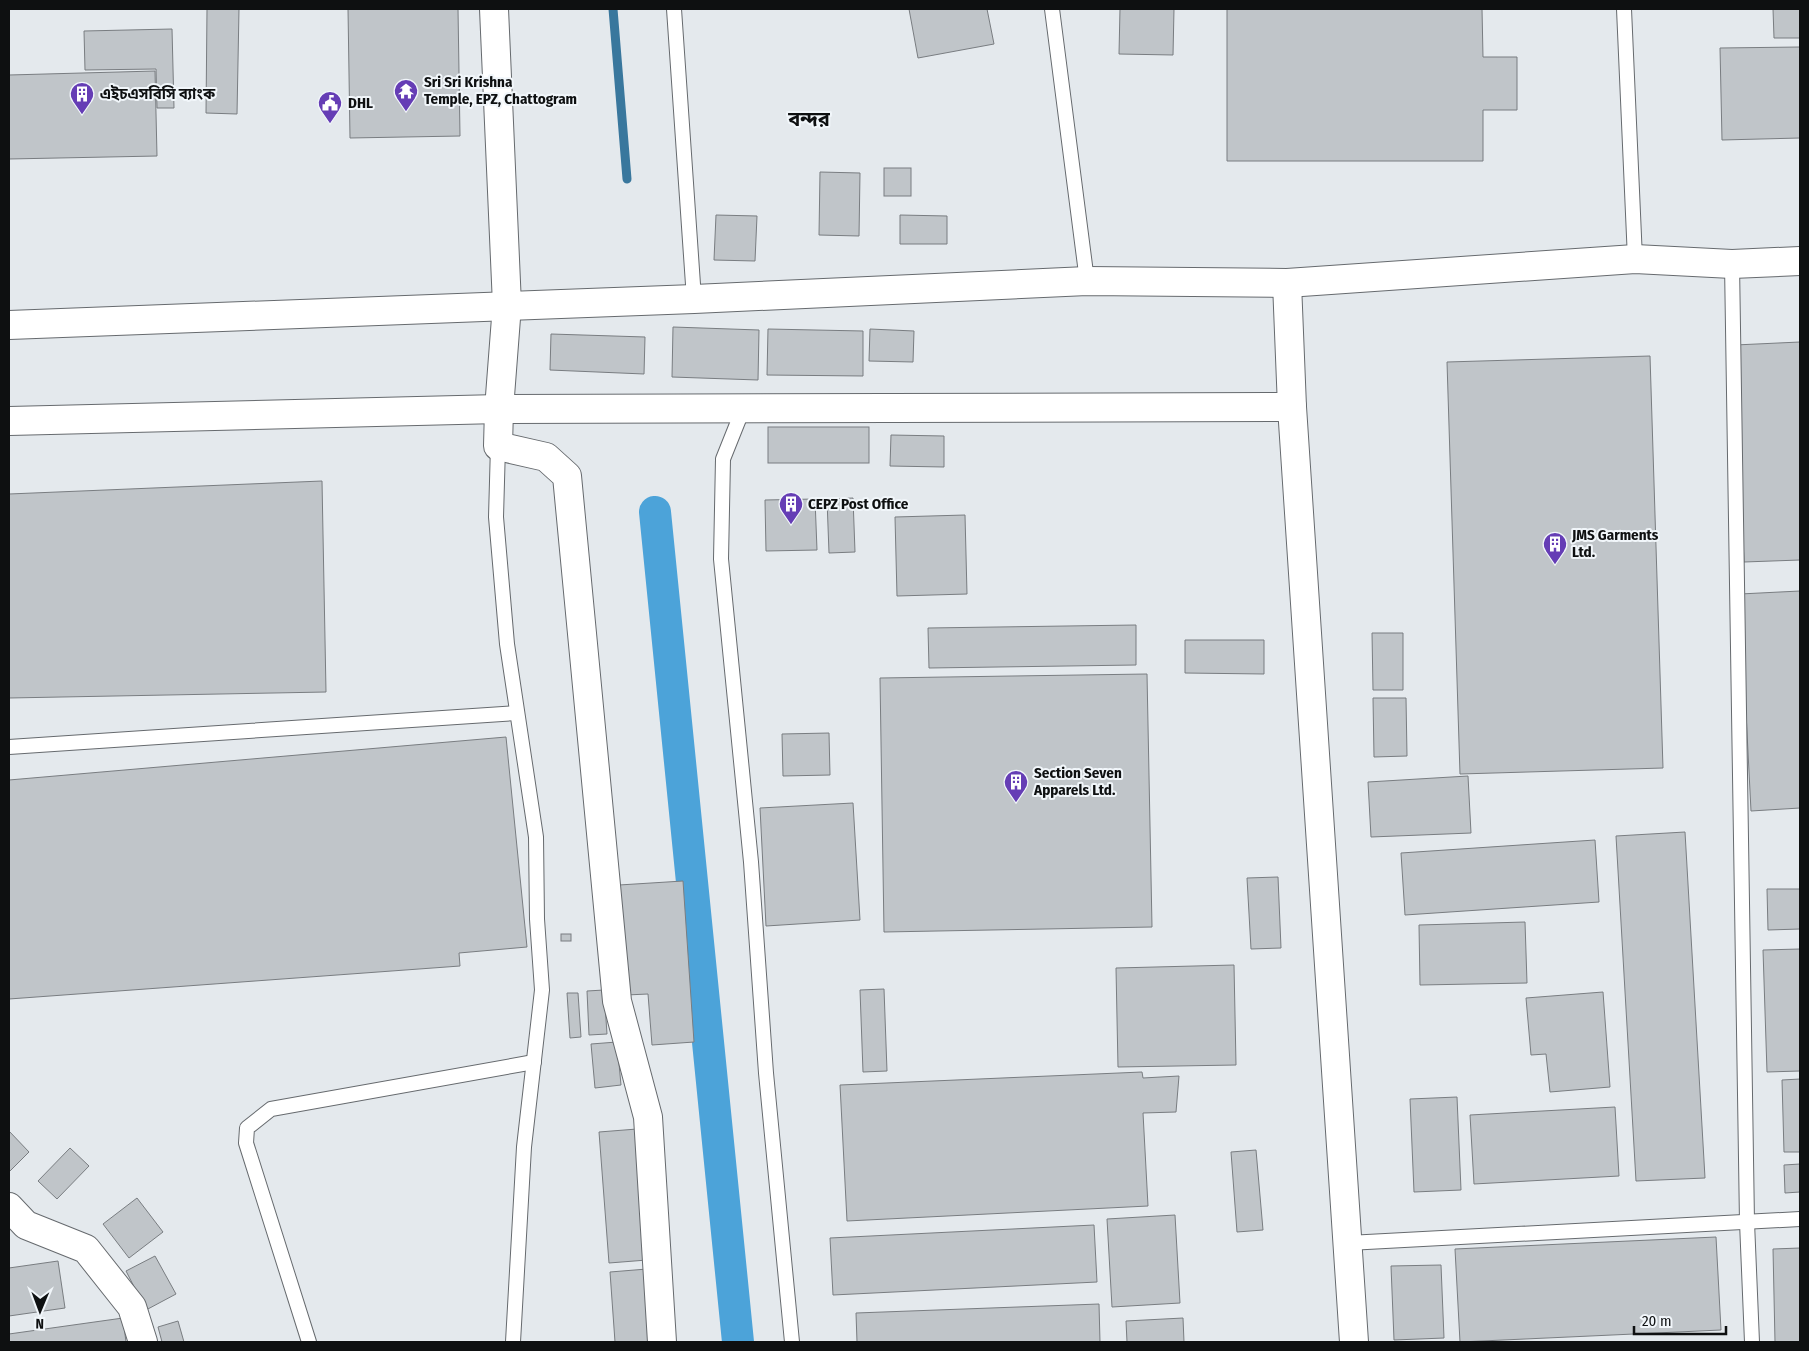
<svg xmlns="http://www.w3.org/2000/svg" width="1809" height="1351" font-family="'Fira Sans Condensed','Noto Sans Bengali',sans-serif">
<style>
.lines{fill:none;stroke-linecap:round;stroke-linejoin:round}
.stream{stroke:#39779d;stroke-width:9}
.canal{stroke:#4ca3d9;stroke-width:32}
.building{fill:#c0c5c9;stroke:#797d81}
.service-casing{stroke:#666a6e;stroke-width:16}
.minor-casing{stroke:#666a6e;stroke-width:30}
.tertiary-casing{stroke:#666a6e;stroke-width:30}
.service{stroke:#fff;stroke-width:14}
.minor{stroke:#fff;stroke-width:28}
.tertiary{stroke:#fff;stroke-width:28}
.labels{text-anchor:middle;stroke-width:4;stroke-linejoin:round;paint-order:stroke}
.poi-label{font-size:15px;font-weight:bold;fill:#0e1011;stroke:#f1f6fa;text-anchor:start}
.district-label{font-size:20px;font-weight:bold;fill:#0e1011;stroke:#f1f6fa}
</style>
<rect width="100%" height="100%" fill="#e4e9ed"/>
<g class="lines">
<!-- stream -->
<path class="stream" d="M 613,9 L 627,179"/>
<!-- canal -->
<path class="canal" d="M 655,512 L 738,1342"/>
</g>
<!-- building -->
<g class="building">
<path d="M 207,9 L 239,9 L 237,114 L 206,113 Z"/>
<path d="M 348,9 L 458,9 L 460,136 L 350,138 Z"/>
<path d="M 909,9 L 987,9 L 994,44 L 918,58 Z"/>
<path d="M 1120,9 L 1174,9 L 1173,55 L 1119,54 Z"/>
<path d="M 1227,9 L 1482,9 L 1483,57 L 1517,57 L 1517,110 L 1483,110 L 1483,161 L 1227,161 Z"/>
<path d="M 1773,9 L 1800,9 L 1800,38 L 1774,38 Z"/>
<path d="M 172,29 L 174,108 L 157,108 L 156,69 L 85,70 L 84,31 Z"/>
<path d="M 1800,47 L 1800,138 L 1722,140 L 1720,48 Z"/>
<path d="M 155,71 L 157,156 L 9,159 L 9,75 Z"/>
<rect x="884" y="168" width="27" height="28"/>
<path d="M 820,172 L 860,173 L 859,236 L 819,235 Z"/>
<path d="M 716,215 L 757,216 L 755,261 L 714,260 Z"/>
<path d="M 900,215 L 947,216 L 947,244 L 900,244 Z"/>
<path d="M 673,327 L 759,330 L 758,380 L 672,377 Z"/>
<path d="M 768,329 L 863,331 L 863,376 L 767,375 Z"/>
<path d="M 870,329 L 914,331 L 913,362 L 869,361 Z"/>
<path d="M 551,334 L 645,337 L 644,374 L 550,370 Z"/>
<path d="M 1800,342 L 1800,560 L 1744,562 L 1735,345 Z"/>
<path d="M 1650,356 L 1663,768 L 1460,774 L 1447,362 Z"/>
<rect x="768" y="427" width="101" height="36"/>
<path d="M 891,435 L 944,436 L 944,467 L 890,466 Z"/>
<path d="M 322,481 L 326,692 L 9,698 L 9,494 Z"/>
<path d="M 853,498 L 855,552 L 829,553 L 827,499 Z"/>
<path d="M 815,499 L 817,550 L 766,551 L 765,500 Z"/>
<path d="M 965,515 L 967,594 L 897,596 L 895,517 Z"/>
<path d="M 1800,591 L 1800,808 L 1751,811 L 1740,594 Z"/>
<path d="M 1136,625 L 1136,665 L 929,668 L 928,628 Z"/>
<path d="M 1372,633 L 1403,633 L 1403,690 L 1373,690 Z"/>
<path d="M 1185,640 L 1264,640 L 1264,674 L 1185,673 Z"/>
<path d="M 1147,674 L 1152,927 L 884,932 L 880,678 Z"/>
<path d="M 1373,698 L 1406,698 L 1407,756 L 1374,757 Z"/>
<path d="M 829,733 L 830,775 L 783,776 L 782,734 Z"/>
<path d="M 506,737 L 527,947 L 459,953 L 460,966 L 9,999 L 9,780 Z"/>
<path d="M 1468,776 L 1471,833 L 1371,837 L 1368,782 Z"/>
<path d="M 853,803 L 860,920 L 766,926 L 760,808 Z"/>
<path d="M 1685,832 L 1705,1178 L 1636,1181 L 1616,836 Z"/>
<path d="M 1595,840 L 1599,902 L 1405,915 L 1401,853 Z"/>
<path d="M 1278,877 L 1281,948 L 1251,949 L 1247,878 Z"/>
<path d="M 683,881 L 694,1042 L 652,1045 L 648,994 L 626,995 L 619,885 Z"/>
<path d="M 1767,889 L 1800,889 L 1800,929 L 1768,930 Z"/>
<path d="M 1525,922 L 1527,983 L 1420,985 L 1419,925 Z"/>
<rect x="561" y="934" width="10" height="7"/>
<path d="M 1800,949 L 1800,1071 L 1767,1072 L 1763,950 Z"/>
<path d="M 1234,965 L 1236,1065 L 1118,1067 L 1116,968 Z"/>
<path d="M 884,989 L 887,1071 L 863,1072 L 860,990 Z"/>
<path d="M 604,990 L 607,1034 L 589,1035 L 587,991 Z"/>
<path d="M 1603,992 L 1610,1087 L 1550,1092 L 1546,1054 L 1531,1055 L 1526,998 Z"/>
<path d="M 567,993 L 578,993 L 581,1037 L 570,1038 Z"/>
<path d="M 617,1042 L 621,1085 L 595,1088 L 591,1044 Z"/>
<path d="M 1142,1072 L 1143,1078 L 1179,1076 L 1176,1112 L 1143,1113 L 1148,1206 L 847,1221 L 840,1085 Z"/>
<path d="M 1800,1079 L 1800,1152 L 1784,1152 L 1782,1080 Z"/>
<path d="M 1457,1097 L 1461,1190 L 1414,1192 L 1410,1099 Z"/>
<path d="M 1615,1107 L 1619,1176 L 1474,1184 L 1470,1115 Z"/>
<path d="M 637,1129 L 647,1260 L 609,1263 L 599,1132 Z"/>
<path d="M 9,1131 L 29,1152 L 9,1172 Z"/>
<path d="M 70,1148 L 89,1166 L 57,1199 L 38,1181 Z"/>
<path d="M 1256,1150 L 1263,1230 L 1237,1232 L 1231,1152 Z"/>
<path d="M 1800,1164 L 1800,1192 L 1785,1193 L 1784,1165 Z"/>
<path d="M 137,1198 L 163,1232 L 129,1258 L 103,1224 Z"/>
<path d="M 1175,1215 L 1180,1303 L 1112,1307 L 1107,1219 Z"/>
<path d="M 1094,1225 L 1097,1282 L 833,1295 L 830,1238 Z"/>
<path d="M 1716,1237 L 1721,1330 L 1460,1342 L 1455,1249 Z"/>
<path d="M 1800,1248 L 1800,1342 L 1775,1342 L 1773,1249 Z"/>
<path d="M 155,1256 L 176,1294 L 146,1310 L 126,1271 Z"/>
<path d="M 58,1261 L 65,1308 L 9,1316 L 9,1268 Z"/>
<path d="M 1441,1265 L 1444,1338 L 1394,1340 L 1391,1266 Z"/>
<path d="M 647,1269 L 652,1342 L 615,1342 L 610,1272 Z"/>
<path d="M 1099,1304 L 1100,1342 L 857,1342 L 856,1313 Z"/>
<path d="M 123,1318 L 126,1342 L 9,1342 L 9,1334 Z"/>
<path d="M 1183,1318 L 1184,1342 L 1127,1342 L 1126,1321 Z"/>
<path d="M 178,1321 L 184,1342 L 162,1342 L 158,1327 Z"/>
</g>
<g class="lines">
<!-- service casing -->
<g class="service-casing">
<g id="service">
<path d="M 674,9 L 694,299"/>
<path d="M 1052,9 L 1087,281"/>
<path d="M 1624,9 L 1635,259"/>
<path d="M 1732,264 L 1747,1222 L 1752,1342"/>
<path d="M 743,409 L 723,459 L 721,559 L 751,862 L 766,1073 L 792,1342"/>
<path d="M 498,446 L 496,517 L 507,644 L 536,837 L 537,919 L 542,990 L 524,1147 L 513,1342"/>
<path d="M 9,747 L 517,713"/>
<path d="M 1348,1243 L 1800,1219"/>
<path d="M 309,1342 L 246,1143 L 247,1128 L 271,1109 L 534,1062"/>
</g>
</g>
<!-- minor casing -->
<g class="minor-casing">
<g id="minor">
<path d="M 499,409 L 498,446 L 546,457 L 567,476 L 617,1001 L 648,1117 L 662,1342"/>
<path d="M 9,1207 L 26,1225 L 86,1249 L 132,1307 L 143,1342"/>
</g>
</g>
<!-- tertiary casing -->
<g class="tertiary-casing">
<g id="tertiary">
<path d="M 494,9 L 507,305 L 499,409"/>
<path d="M 1287,283 L 1292,407 L 1354,1342"/>
<path d="M 9,325 L 694,299 L 1087,281 L 1287,283 L 1635,259 L 1732,264 L 1800,261"/>
<path d="M 9,421 L 499,409 L 1292,407"/>
</g>
</g>
<!-- service -->
<use href="#service" class="service"/>
<!-- minor -->
<use href="#minor" class="minor"/>
<!-- tertiary -->
<use href="#tertiary" class="tertiary"/>
</g>
<!-- icons -->
<defs>
<g id="temple-pin" transform="scale(1.25)"><path d="M0 17L-7.5 6A9.5 9.5 0 1 1 7.5 6Z" fill="#653db5" stroke="#f1f6fa"/><path d="M0-6L5-2H3V0L6.5 2.5H4V6H1.5V3h-3V6H-4V2.5H-6.5L-3 0V-2H-5Z" fill="#fff"/></g>
<g id="building-pin" transform="scale(1.25)"><path d="M0 17L-7.5 6A9.5 9.5 0 1 1 7.5 6Z" fill="#653db5" stroke="#f1f6fa"/><path d="M-4-6H4V6H1V3H-1V6H-4ZM-2.5-4.3h1.7v1.8h-1.7ZM.8-4.3h1.7v1.8H.8ZM-2.5-1h1.7V.8h-1.7ZM.8-1h1.7V.8H.8Z" fill="#fff"/></g>
<g id="civic-pin" transform="scale(1.25)"><path d="M0 17L-7.5 6A9.5 9.5 0 1 1 7.5 6Z" fill="#653db5" stroke="#f1f6fa"/><path d="M-.6-6.5H3V-4.5H.6V-3L4-1V1h2V6H-6V1h2V-1L-.6-3ZM-1.2 2.5V6h2.4V2.5Z" fill="#fff"/></g>
</defs>
<g fill-rule="evenodd">
<use href="#temple-pin" x="406" y="91"/>
<use href="#building-pin" x="82" y="94"/>
<use href="#civic-pin" x="330" y="103"/>
<use href="#building-pin" x="791" y="504"/>
<use href="#building-pin" x="1555" y="544"/>
<use href="#building-pin" x="1016" y="782"/>
</g>
<g class="labels">
<!-- poi labels -->
<g class="poi-label">
<text x="424" y="87">Sri Sri Krishna<tspan x="424" dy="17">Temple, EPZ, Chattogram</tspan></text>
<text x="100" y="99">এইচএসবিসি ব্যাংক</text>
<text x="348" y="108">DHL</text>
<text x="808" y="509">CEPZ Post Office</text>
<text x="1572" y="540">JMS Garments<tspan x="1572" dy="17">Ltd.</tspan></text>
<text x="1034" y="778">Section Seven<tspan x="1034" dy="17">Apparels Ltd.</tspan></text>
</g>
<!-- district labels -->
<g class="district-label">
<text x="809" y="126">বন্দর</text>
</g>
</g>
<!-- border -->
<rect width="1809" height="1351" fill="none" stroke="#0e1011" stroke-width="20"/>
<!-- north arrow -->
<g transform="translate(40 1311) rotate(181)" stroke="#f1f6fa" stroke-width="4" paint-order="stroke">
<path d="M0-4L9 19L0 12L-9 19Z" fill="#0e1011"/>
<text y="-8" font-size="14" font-weight="bold" text-anchor="middle" fill="#0e1011">N</text>
</g>
<!-- scale -->
<path d="M1634 1326v8h92v-8" fill="none" stroke="#0e1011" stroke-width="2.5"/>
<text x="1642" y="1326" font-size="15" fill="#0e1011" stroke="#f1f6fa" stroke-width="4" paint-order="stroke">20 m</text>
</svg>
